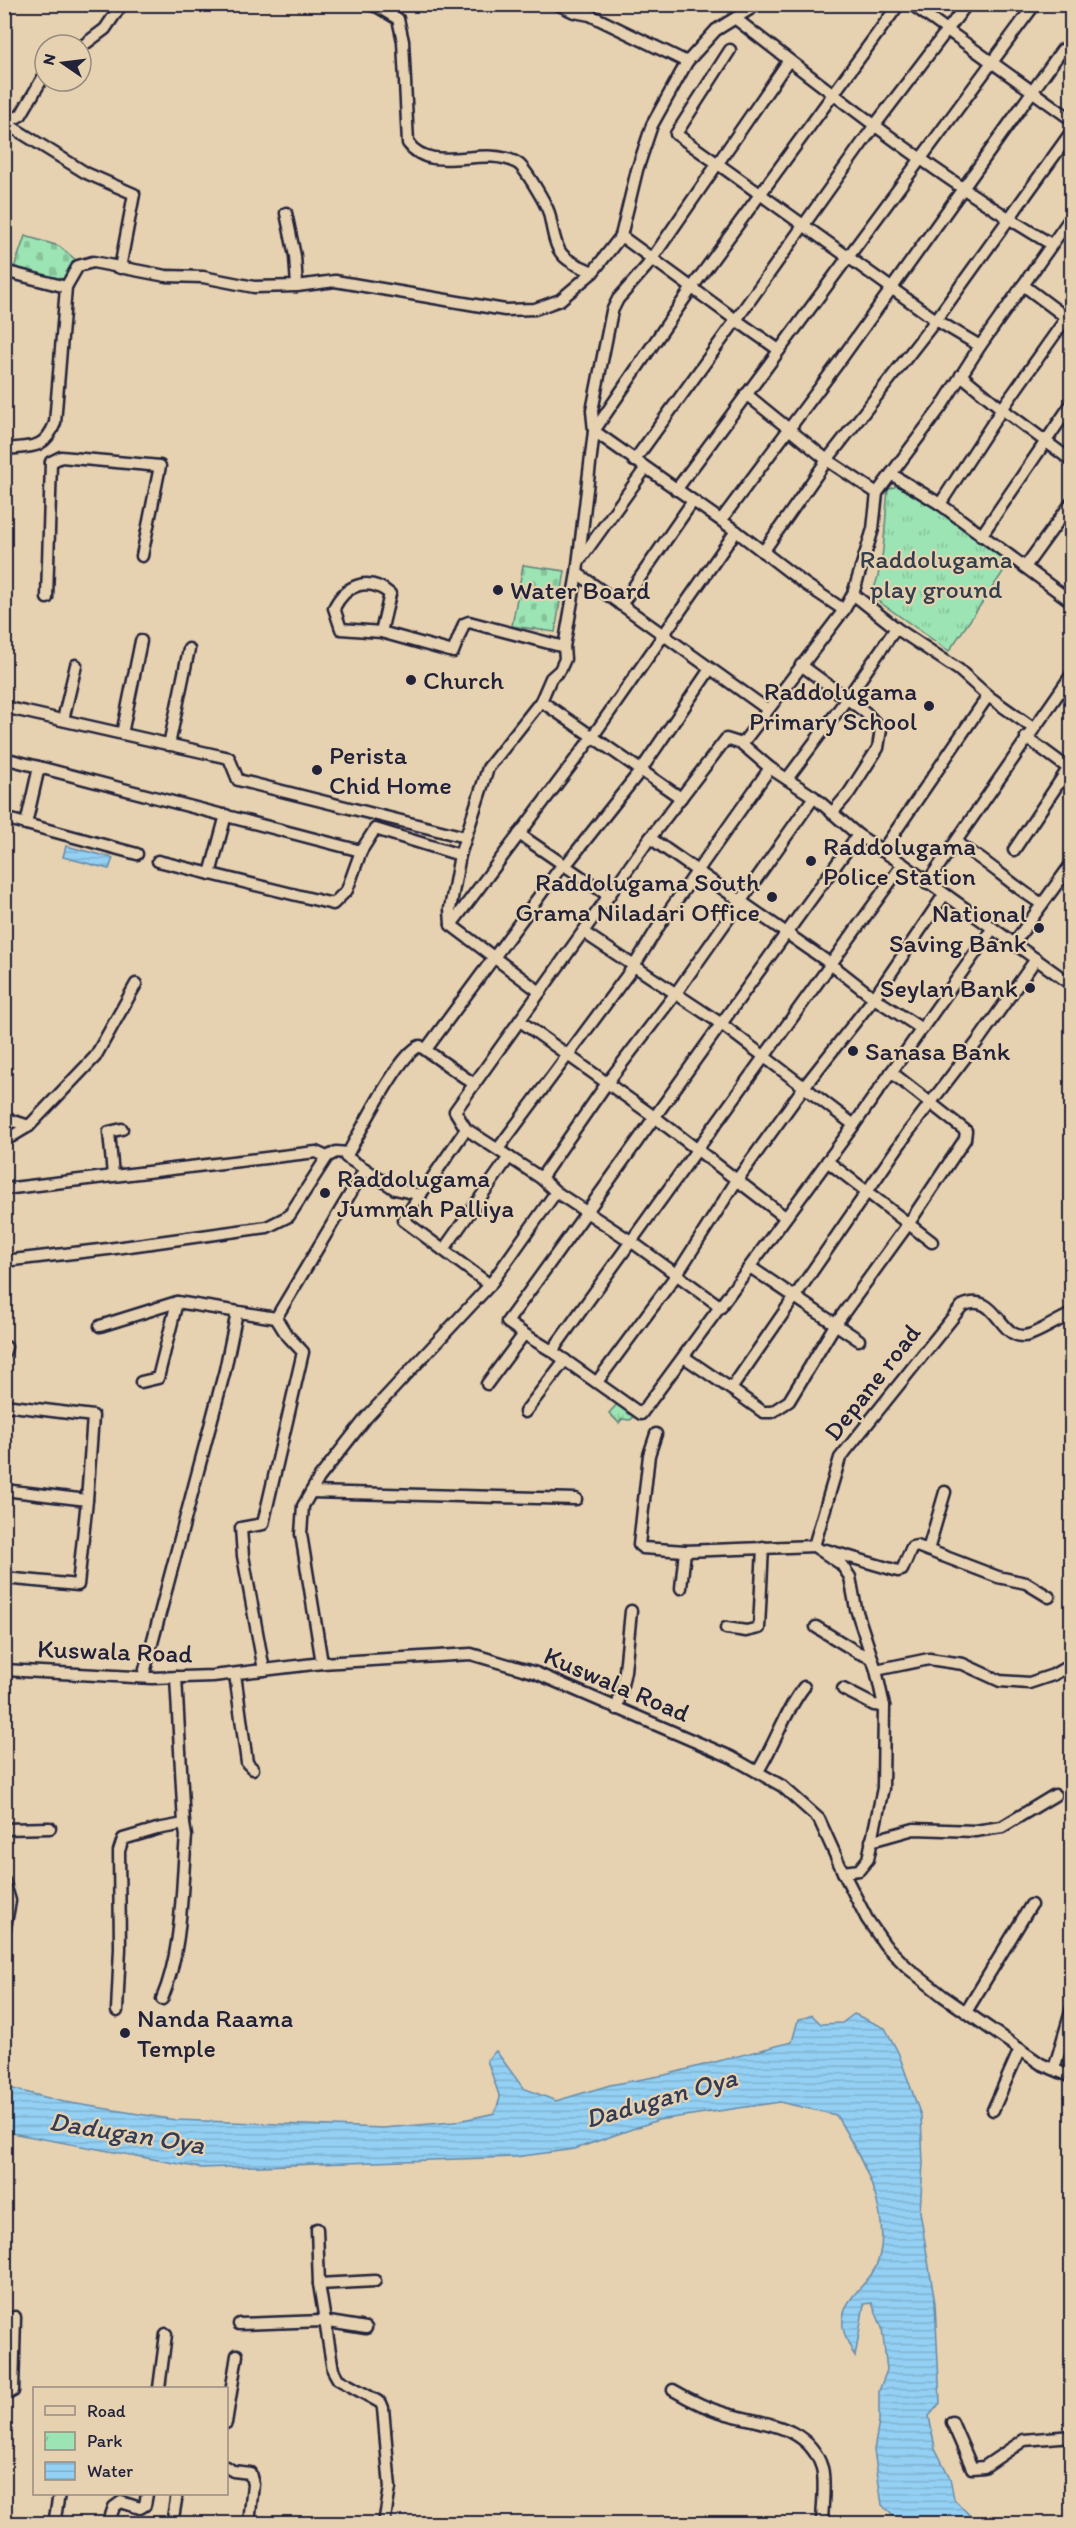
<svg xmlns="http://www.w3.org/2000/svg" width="1076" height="2528" font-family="Itim,sans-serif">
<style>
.cemetery{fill:url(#cemetery-stones);stroke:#5f8377;stroke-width:1.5}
.park{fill:url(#park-tufts);stroke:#5f8377;stroke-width:1.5}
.water{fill:url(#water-rules);stroke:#668aa9;stroke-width:1.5}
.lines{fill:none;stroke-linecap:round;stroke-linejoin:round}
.minor-casing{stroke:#22223b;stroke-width:15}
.minor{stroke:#e6d1b0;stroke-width:10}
.poi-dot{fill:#22223b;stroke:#e6d1b0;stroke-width:2}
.labels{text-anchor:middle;stroke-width:4.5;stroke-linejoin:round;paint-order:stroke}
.park-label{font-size:26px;fill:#343f4d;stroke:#e6d1b0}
.poi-label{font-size:26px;fill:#22223b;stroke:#e6d1b0;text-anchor:start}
.street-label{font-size:26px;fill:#22223b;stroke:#e6d1b0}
.water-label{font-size:27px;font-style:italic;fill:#333c57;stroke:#e6d1b0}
</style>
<defs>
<pattern id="cemetery-stones" width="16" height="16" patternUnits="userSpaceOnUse" patternTransform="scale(1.5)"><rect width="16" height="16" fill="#9ce4b3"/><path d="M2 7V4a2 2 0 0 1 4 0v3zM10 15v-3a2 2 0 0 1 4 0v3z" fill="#86c39b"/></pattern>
<pattern id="park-tufts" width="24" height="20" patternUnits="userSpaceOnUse" patternTransform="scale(1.5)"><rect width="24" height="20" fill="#9ce4b3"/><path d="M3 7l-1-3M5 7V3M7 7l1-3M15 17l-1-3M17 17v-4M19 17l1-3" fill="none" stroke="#86c39b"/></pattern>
<pattern id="water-rules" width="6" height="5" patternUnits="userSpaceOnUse" patternTransform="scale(1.5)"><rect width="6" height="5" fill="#93d0f3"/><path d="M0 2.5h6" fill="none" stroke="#7eb2d1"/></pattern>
</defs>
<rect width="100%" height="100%" fill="#e6d1b0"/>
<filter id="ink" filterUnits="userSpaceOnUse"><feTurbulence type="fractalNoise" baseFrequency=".0167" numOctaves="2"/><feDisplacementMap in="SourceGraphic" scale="12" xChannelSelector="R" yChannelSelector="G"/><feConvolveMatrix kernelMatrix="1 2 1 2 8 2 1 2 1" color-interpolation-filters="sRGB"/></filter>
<g filter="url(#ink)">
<!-- cemetery -->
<g class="cemetery">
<path d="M 25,236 L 59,246 L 77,261 L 63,284 L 13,271 Z"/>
<path d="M 523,565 L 565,571 L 555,632 L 512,626 Z"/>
</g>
<!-- park -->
<g class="park">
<path d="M 898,485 L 918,494 L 1012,559 L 949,651 L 871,596 C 886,562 884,527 888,490 Z"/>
<path d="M 620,1401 L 638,1414 L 630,1420 L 622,1419 L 619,1423 L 609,1413 Z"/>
</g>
<!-- water -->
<g class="water">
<path d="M 66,846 L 113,858 L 109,869 L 63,857 Z"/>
<path d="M 854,2014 L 885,2028 L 898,2052 L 921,2116 L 923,2163 L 920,2212 L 935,2303 L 940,2403 L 929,2416 L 935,2448 L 950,2478 L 954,2499 L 975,2521 L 984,2523 L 900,2523 L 882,2505 L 874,2450 L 879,2422 L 879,2391 L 887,2370 L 882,2328 L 872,2303 L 864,2304 L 855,2357 C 851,2348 844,2337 843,2327 C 840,2296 870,2287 878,2261 C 893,2213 860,2155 836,2115 L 780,2102 L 658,2120 L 575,2149 L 515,2157 L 201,2168 L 5,2132 L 5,2087 L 64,2102 L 176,2120 L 383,2128 L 454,2122 L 495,2113 L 500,2098 L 487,2060 L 496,2051 L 523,2088 L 556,2101 L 610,2085 L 665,2075 L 792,2042 L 798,2020 L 812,2015 L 821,2024 L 842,2023 Z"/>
</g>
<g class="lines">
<!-- minor casing -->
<g class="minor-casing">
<g id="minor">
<path d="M 368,4 L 378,7 L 398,19 L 403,41 L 408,143 C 432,176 483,144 517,163 C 525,167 546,204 549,213 C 552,225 554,244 561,253 C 568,263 583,267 593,272"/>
<path d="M 557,4 L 574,12 L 590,15 L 687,62"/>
<path d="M 911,4 L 1072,120"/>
<path d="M 736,19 C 838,98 940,179 1051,244"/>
<path d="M 81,47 L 105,29 L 122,4"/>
<path d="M 730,50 L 676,134 L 936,320 L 980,346"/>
<path d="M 4,122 L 86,173 L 134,194 L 120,268"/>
<path d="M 6,123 L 21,115 L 45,74"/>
<path d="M 286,213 L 295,256 L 297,286"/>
<path d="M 621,236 L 736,320 L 634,461"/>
<path d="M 4,271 L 66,287"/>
<path d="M 1023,285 L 1071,321"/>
<path d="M 779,350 L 736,320 L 875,125 L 967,4"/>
<path d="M 961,375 L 1002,409 L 1072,461"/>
<path d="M 746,394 L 827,460 L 877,493"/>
<path d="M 4,449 C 30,446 44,451 55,423 L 66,287 L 78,266 L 93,262 L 166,276 L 203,277 L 254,287 L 297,286 L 335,281 L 505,310 L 535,309 L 560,300 L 593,272 L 621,236 L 637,170 L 652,125 L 687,62 L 716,30 L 758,4"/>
<path d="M 51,462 L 61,457 L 160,466 L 142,556"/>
<path d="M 891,474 L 940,504 L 1072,602"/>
<path d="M 676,490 L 1035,4"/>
<path d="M 940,504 L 1002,409 L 1072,310"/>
<path d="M 721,520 L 839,362 L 1062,50"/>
<path d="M 736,531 L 805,584 L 844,610"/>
<path d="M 981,536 L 1072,403"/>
<path d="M 763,552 L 827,460 L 936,320 L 1072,131"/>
<path d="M 579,561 L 645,469"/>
<path d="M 1025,567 L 1072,502"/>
<path d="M 853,594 L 896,628 L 959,670 L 988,696 L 1033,728"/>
<path d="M 47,598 L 51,462"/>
<path d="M 621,605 L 693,501"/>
<path d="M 381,632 L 390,594 C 369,576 346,584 334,608 L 341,629 L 381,632 L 453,652 L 464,624 L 469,622 L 564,647"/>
<path d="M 801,665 L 865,712 L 881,729 L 878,748 L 849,793 L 832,813"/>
<path d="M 541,701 L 681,798"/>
<path d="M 4,707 L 229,758 L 238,780 L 465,837"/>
<path d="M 767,709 L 577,573 L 594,431 L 691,289 L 899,4"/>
<path d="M 63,720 L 76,665"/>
<path d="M 122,734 L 141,641"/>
<path d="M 1026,737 L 1072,771"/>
<path d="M 742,744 L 770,768 L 814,797 L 858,835 L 903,864 L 1072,985"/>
<path d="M 169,745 L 189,649"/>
<path d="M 4,758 L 361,851 L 375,829 L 460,855"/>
<path d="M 787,779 L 846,700 L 896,628"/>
<path d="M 4,818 L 137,854"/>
<path d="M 26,824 L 39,767"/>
<path d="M 519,834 L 609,896"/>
<path d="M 650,838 L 828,962 L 874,998 L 922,1029"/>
<path d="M 956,843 C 987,860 1012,886 1042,904"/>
<path d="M 1014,850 L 1072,763"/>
<path d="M 882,851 L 988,696"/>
<path d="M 158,861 L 333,904 L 347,890 L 361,851"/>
<path d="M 565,866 L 641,770 L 710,669"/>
<path d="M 210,874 L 226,815"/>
<path d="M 927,883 L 1072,674"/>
<path d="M 451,925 L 450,909 L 460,855 L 488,768 L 541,701 L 551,678 L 560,670 L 565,659 L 564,647 L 577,573"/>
<path d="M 583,932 L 720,1023 L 854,1125"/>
<path d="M 1014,943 L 1072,863"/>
<path d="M 540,992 L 451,925 L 593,736 L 736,531 L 594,431 L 592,411 L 612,311 L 618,299 L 647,266 L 789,60"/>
<path d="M 520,1021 L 656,1118 L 785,1217"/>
<path d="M 427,1048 L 563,864"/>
<path d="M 4,1118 L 29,1126"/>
<path d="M 466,1129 L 403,1220 L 490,1285"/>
<path d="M 4,1141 L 29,1126 L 95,1057 L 136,984"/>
<path d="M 498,1149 L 634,966 L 662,921 L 770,768"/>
<path d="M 827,1161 L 932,1242"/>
<path d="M 365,1169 L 395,1189 L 421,1195"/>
<path d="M 113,1175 L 109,1132 L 122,1129"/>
<path d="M 541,1178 L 466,1129 L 455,1111 L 650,838 L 726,739 L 742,744 L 844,610 L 853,594 L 873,529 L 877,493 L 941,407 L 980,346 L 1072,216"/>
<path d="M 4,1189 L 316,1152 L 327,1157"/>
<path d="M 444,1249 L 509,1157"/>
<path d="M 4,1261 L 108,1249 L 267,1227 L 289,1216 L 327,1157 L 336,1152 L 348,1153"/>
<path d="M 750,1267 L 859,1340"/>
<path d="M 721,1307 L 632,1242 L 556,1192 L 541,1178 L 607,1083 L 676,993 L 814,797"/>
<path d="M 100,1326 L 177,1302 L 276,1318 L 365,1169 L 346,1157 C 358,1136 400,1052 420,1046 L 474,1084"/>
<path d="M 524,1334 L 552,1351 L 641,1414 L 854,1125 L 993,928"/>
<path d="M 552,1351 L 903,864"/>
<path d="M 4,1354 L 6,1347"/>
<path d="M 684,1357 L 731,1389 L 909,1131 L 978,1041 L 1036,959"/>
<path d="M 141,1382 L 158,1378 L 177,1302"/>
<path d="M 597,1382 L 677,1274 L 737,1180 L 804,1087 L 874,998 L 944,895"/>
<path d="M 487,1384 L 524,1334 L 507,1322 C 625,1161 739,996 858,835"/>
<path d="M 731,1389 L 763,1412 L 772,1412 L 789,1401 L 835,1325 L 909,1223 L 965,1139 L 966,1131 L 891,1072"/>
<path d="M 4,1405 L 93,1416 L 87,1500"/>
<path d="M 525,1412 L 565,1360"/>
<path d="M 656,1434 L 649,1455 L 639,1545 L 643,1548 L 685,1551 L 814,1546 L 840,1458 L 962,1306 C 998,1289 999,1344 1029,1335 C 1042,1331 1059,1319 1072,1314"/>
<path d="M 4,1490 L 87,1500 L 78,1585 L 4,1578"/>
<path d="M 311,1492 L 576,1499"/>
<path d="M 814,1546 L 841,1564 L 850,1577 L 856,1609 L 876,1670 L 929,1659 L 963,1664 L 1000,1681 L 1029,1683 L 1053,1675 L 1072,1664"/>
<path d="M 826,1550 L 898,1571 L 902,1570 L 912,1547 L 917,1546 L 998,1577 L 1026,1583 L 1049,1597"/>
<path d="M 928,1550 L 945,1492"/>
<path d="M 681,1588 L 685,1551"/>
<path d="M 816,1627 L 857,1652 L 872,1658"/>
<path d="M 726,1628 L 746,1631 L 759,1628 L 763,1547"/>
<path d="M 322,1663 L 301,1534 L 303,1506 L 319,1478 L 366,1418 L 490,1285 L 556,1192"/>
<path d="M 4,1670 L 152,1678 L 213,1676 L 322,1663 L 471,1654 L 536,1673 L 731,1757 L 782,1786 L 819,1819 L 843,1872 L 867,1919 L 885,1945 L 908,1968 L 943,1996 L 1041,2064 L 1072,2077"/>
<path d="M 264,1670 L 243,1556 L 241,1528 L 263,1524 L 303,1352 L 286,1334 L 276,1318"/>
<path d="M 235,1674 L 247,1763 L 253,1769"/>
<path d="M 143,1677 L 225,1370 L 237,1312"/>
<path d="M 843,1689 L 874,1705 L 884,1706"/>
<path d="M 617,1709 L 625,1671 L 631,1611"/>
<path d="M 758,1771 C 775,1744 785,1711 804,1687"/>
<path d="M 4,1829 L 50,1828"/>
<path d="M 871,1841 L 914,1829 L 975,1831 L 1002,1827 L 1055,1795"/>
<path d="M 843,1872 L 859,1870 L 868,1859 L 883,1788 L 884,1706 L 876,1670"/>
<path d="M 4,1881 L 10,1901 L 4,1933"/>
<path d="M 162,1999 C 183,1949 181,1890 186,1836 L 184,1824"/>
<path d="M 117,2011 L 120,1948 L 119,1851 L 123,1839 L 157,1829 L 184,1824 L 176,1677"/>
<path d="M 966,2012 L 1031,1905"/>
<path d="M 1054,2069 L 1072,2008"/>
<path d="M 993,2110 L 1020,2049"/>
<path d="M 317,2229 L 319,2284 L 333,2370 L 338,2379 L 381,2403 L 383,2408 L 390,2488 L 384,2524"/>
<path d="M 319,2284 L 375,2281"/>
<path d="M 239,2324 L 323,2321 L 366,2328"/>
<path d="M 159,2388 L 166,2334"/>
<path d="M 673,2390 C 690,2400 708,2409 727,2414 C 764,2424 809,2425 822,2468 C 826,2482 822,2509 822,2524"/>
<path d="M 4,2396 L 13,2391 L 15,2317"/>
<path d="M 952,2422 L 972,2468 L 984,2467 L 1024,2440 L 1072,2436"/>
<path d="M 226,2423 L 237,2355"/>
<path d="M 226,2467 L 233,2471 L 250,2473 L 253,2484 L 249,2524"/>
<path d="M 54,2524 L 59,2494"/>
<path d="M 108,2524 L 114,2507 L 121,2502 L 140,2508 L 145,2505 L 147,2494"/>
<path d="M 172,2524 L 177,2494"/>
</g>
</g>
<!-- minor -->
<use href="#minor" class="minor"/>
</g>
</g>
<!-- markers -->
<g class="poi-dot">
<circle cx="498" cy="590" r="6"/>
<circle cx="411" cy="680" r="6"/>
<circle cx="929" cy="706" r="6"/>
<circle cx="317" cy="770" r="6"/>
<circle cx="811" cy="861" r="6"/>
<circle cx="772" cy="897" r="6"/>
<circle cx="1039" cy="928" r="6"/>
<circle cx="1030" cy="988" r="6"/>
<circle cx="853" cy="1051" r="6"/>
<circle cx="325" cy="1193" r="6"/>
<circle cx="125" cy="2033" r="6"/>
</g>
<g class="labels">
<!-- park labels -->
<g class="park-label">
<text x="936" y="568">Raddolugama<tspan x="936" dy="30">play ground</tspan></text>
</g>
<!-- poi labels -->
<g class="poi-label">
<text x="510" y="599">Water Board</text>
<text x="423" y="689">Church</text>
<text x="917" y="700" text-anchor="end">Raddolugama<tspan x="917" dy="30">Primary School</tspan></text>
<text x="329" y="764">Perista<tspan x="329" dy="30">Chid Home</tspan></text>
<text x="823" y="855">Raddolugama<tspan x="823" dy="30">Police Station</tspan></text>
<text x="760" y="891" text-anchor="end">Raddolugama South<tspan x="760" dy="30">Grama Niladari Office</tspan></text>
<text x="1027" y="922" text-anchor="end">National<tspan x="1027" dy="30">Saving Bank</tspan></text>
<text x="1018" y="997" text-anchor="end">Seylan Bank</text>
<text x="865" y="1060">Sanasa Bank</text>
<text x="337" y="1187">Raddolugama<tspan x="337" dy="30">Jummah Palliya</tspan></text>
<text x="137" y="2027">Nanda Raama<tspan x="137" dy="30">Temple</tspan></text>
</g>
<!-- street labels -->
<g class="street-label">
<text transform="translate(872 1382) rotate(-52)" y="9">Depane road</text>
<text transform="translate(115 1651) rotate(2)" y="9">Kuswala Road</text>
<text transform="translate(617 1684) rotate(23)" y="9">Kuswala Road</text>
</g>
<!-- water labels -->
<g class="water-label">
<text transform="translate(661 2098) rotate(-16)" y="9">Dadugan Oya</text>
<text transform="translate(127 2133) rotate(9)" y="9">Dadugan Oya</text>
</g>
</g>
<!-- margin -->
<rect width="1076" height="2528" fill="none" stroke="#e6d1b0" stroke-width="24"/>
<rect x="12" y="12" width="1052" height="2504" fill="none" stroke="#22223b" stroke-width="2" filter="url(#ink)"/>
<!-- legend -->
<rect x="33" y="2387" width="195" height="108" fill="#e6d1b0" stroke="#988b81" stroke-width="1.5"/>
<rect x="45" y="2406" width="30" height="9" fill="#e6d1b0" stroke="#988b81" stroke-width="1.5"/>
<text x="87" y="2417" font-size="18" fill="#22223b">Road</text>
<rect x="45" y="2432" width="30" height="18" fill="url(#park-tufts)" stroke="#988b81" stroke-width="1.5"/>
<text x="87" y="2447" font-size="18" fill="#22223b">Park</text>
<rect x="45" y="2462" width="30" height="18" fill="url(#water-rules)" stroke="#988b81" stroke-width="1.5"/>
<text x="87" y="2477" font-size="18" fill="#22223b">Water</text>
<!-- north arrow -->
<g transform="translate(63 63) rotate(284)"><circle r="28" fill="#e6d1b0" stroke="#988b81" stroke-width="1.5"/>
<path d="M0-4.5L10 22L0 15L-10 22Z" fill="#22223b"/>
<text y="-9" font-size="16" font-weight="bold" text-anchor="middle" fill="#22223b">N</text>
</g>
</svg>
